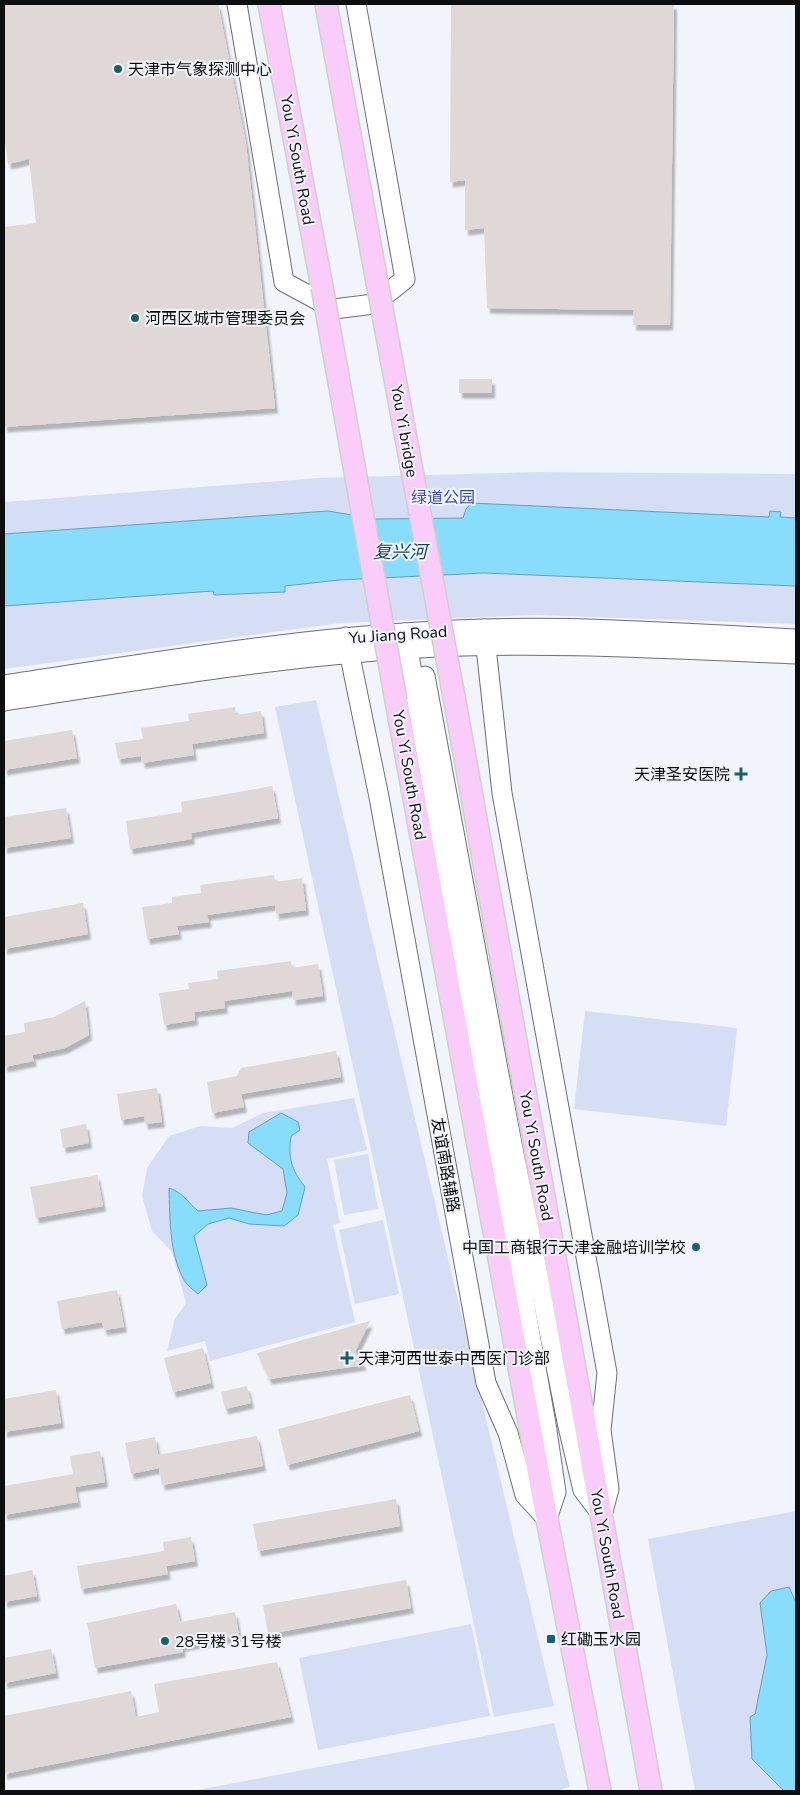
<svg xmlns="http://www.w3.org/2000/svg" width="800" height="1795" font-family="'Nunito Sans','Noto Sans SC',sans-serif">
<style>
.green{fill:#d6def6}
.water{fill:#89ddfc;stroke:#649fb5}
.building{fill:#e0d8d6;filter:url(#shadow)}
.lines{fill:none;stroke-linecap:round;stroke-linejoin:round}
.secondary-casing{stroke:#6e6f75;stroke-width:21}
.primary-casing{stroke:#cfcfcf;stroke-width:24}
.secondary{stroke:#fff;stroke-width:19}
.primary{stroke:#faccfa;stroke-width:21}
.primary-bridge-casing{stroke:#cfcfcf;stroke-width:24;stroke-linecap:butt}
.primary-bridge{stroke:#faccfa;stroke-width:21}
.poi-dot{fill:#185f70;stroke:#f1f4fa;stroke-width:2}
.labels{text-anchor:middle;stroke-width:4;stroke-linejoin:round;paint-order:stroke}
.poi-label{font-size:16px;fill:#0d0e10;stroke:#f1f4fa;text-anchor:start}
.street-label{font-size:16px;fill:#0d0e10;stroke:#f1f4fa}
.park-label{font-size:16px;fill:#3b4ba5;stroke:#f1f4fa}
.water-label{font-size:18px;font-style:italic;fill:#164757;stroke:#f1f4fa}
</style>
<defs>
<filter id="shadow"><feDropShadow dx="3" dy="5.5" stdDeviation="1" flood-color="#0004"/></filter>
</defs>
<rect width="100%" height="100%" fill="#f1f4fa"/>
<!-- green -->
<g class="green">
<path d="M 536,472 L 796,474 L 796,518 L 780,517 L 770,511 L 769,517 L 466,509 L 463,518 L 376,519 L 328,511 L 4,534 L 4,502 L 319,478 Z"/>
<path d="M 484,573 L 796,586 L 796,624 L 535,615 L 340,623 L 4,669 L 4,606 L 213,591 L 214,595 L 284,592 L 284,586 L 339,580 Z"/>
<path d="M 316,700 L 554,1706 L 494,1717 L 275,707 Z"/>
<path d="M 585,1011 L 737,1028 L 726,1126 L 574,1109 Z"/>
<path d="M 354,1098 L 367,1150 L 327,1159 L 340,1223 L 333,1225 L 355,1322 L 210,1361 L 205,1341 L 167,1351 L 175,1319 L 186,1303 L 172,1252 L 152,1231 L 142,1196 L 147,1168 L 169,1136 L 200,1126 L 232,1128 L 263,1113 Z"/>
<path d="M 368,1154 L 378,1209 L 344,1215 L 334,1160 Z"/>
<path d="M 383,1220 L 399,1294 L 355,1304 L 339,1230 Z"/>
<path d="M 796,1511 L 796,1603 L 789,1587 L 760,1603 L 767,1655 L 755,1714 L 752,1759 L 784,1791 L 695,1791 L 648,1539 Z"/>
<path d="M 471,1624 L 490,1716 L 318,1750 L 299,1658 Z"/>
<path d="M 554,1723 L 570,1787 L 555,1791 L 192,1791 Z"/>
</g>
<!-- water -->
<g class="water">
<path d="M 471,503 L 769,517 L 770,511 L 781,512 L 780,517 L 796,518 L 796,586 L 484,573 L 339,580 L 285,586 L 285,592 L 214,595 L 213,591 L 4,606 L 4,534 L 328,511 L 376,519 L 463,518 L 466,509 Z"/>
<path d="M 281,1113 L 298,1122 L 300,1130 L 291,1136 C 288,1158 291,1169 305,1187 L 298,1215 L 284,1226 L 249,1224 L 229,1218 L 208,1224 L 194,1236 L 207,1285 L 198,1294 C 194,1290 187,1286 184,1280 C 169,1253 170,1218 169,1188 C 184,1193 187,1202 198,1211 L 231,1208 L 266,1215 L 282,1211 L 287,1193 L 283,1169 L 248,1143 L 249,1132 Z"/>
<path d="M 789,1587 L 796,1603 L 796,1791 L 784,1791 L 752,1759 L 750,1717 L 755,1714 L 767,1655 L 760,1603 L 771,1591 Z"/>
</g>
<!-- building -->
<g class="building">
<path d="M 4,4 L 218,4 L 246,144 L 275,408 L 4,427 L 4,227 L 36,223 L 29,159 L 8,164 L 4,134 Z"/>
<path d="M 451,4 L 674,4 L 670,325 L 633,325 L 634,310 L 487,308 L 484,228 L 465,230 L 465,180 L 450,182 Z"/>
<rect x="459" y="379" width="33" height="14"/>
<path d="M 235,707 L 236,715 L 261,711 L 264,733 L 192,744 L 194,755 L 142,763 L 141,756 L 118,759 L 115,743 L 143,739 L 141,728 L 189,721 L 188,714 Z"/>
<path d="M 72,730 L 77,758 L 4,770 L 4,741 Z"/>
<path d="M 272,786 L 278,818 L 191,833 L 192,839 L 130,849 L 126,821 L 182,812 L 181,802 Z"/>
<path d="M 66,808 L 71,838 L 4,848 L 4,817 Z"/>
<path d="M 274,875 L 275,882 L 302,878 L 306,910 L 276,914 L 275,905 L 207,915 L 209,922 L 177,926 L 179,934 L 147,939 L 142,907 L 172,903 L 172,897 L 201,893 L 200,885 Z"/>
<path d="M 83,903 L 88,934 L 4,949 L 4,917 Z"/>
<path d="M 291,961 L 292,968 L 318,964 L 323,996 L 293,1000 L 292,991 L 224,1001 L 225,1008 L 194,1012 L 195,1020 L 164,1025 L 159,993 L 189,989 L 188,983 L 218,979 L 217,971 Z"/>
<path d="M 85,1001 L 89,1035 L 65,1048 L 32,1055 L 34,1061 L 4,1067 L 4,1036 L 25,1032 L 24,1023 L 54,1017 Z"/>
<path d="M 336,1051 L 341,1077 L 241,1094 L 244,1107 L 212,1113 L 207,1082 L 237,1076 L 241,1068 Z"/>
<path d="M 157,1088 L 162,1122 L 145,1124 L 144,1116 L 121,1120 L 117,1094 Z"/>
<path d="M 86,1124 L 89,1143 L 63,1148 L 60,1129 Z"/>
<path d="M 97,1175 L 103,1206 L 36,1218 L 30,1187 Z"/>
<path d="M 117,1290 L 124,1327 L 104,1330 L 102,1322 L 62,1329 L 57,1301 Z"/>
<path d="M 370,1321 L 355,1352 L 364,1365 L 269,1379 L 257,1353 Z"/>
<path d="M 203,1348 L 211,1383 L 173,1392 L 164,1358 Z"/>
<path d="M 247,1386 L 251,1403 L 225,1409 L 221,1392 Z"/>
<path d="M 56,1390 L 61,1423 L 4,1432 L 4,1399 Z"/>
<path d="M 410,1395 L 419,1431 L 287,1465 L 278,1429 Z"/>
<path d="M 257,1436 L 263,1466 L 162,1485 L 159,1468 L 131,1474 L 125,1443 L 155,1437 L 158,1455 Z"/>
<path d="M 100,1451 L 105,1482 L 75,1487 L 78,1502 L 4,1515 L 4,1486 L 73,1474 L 70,1456 Z"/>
<path d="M 396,1499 L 400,1526 L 258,1551 L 253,1524 Z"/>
<path d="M 191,1537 L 195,1561 L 166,1566 L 168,1574 L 81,1589 L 77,1566 L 164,1551 L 163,1542 Z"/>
<path d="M 32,1570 L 37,1596 L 4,1602 L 4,1576 Z"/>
<path d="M 406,1580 L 411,1608 L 268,1634 L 263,1605 Z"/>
<path d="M 176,1604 L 180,1622 L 235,1612 L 239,1636 L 182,1646 L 183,1652 L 95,1668 L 87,1623 Z"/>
<path d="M 51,1649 L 56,1673 L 4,1683 L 4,1658 Z"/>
<path d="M 277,1662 L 291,1717 L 4,1774 L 4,1716 L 131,1691 L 136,1717 L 159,1712 L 154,1684 Z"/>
</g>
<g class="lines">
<!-- secondary casing -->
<g class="secondary-casing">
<g id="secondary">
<path d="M 237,4 L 284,282 L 334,309 L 374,304 L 405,279 L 356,4"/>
<path d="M 484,629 L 502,793 L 607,1373 L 601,1430 L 609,1489 L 602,1515"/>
<path d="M 346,637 L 379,797 L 486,1383 L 508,1433 L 525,1495 L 547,1519 L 556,1492 L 546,1424 L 405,633"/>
<path d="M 425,676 L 509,1128 L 567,1422 L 583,1490 L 602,1515"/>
<path d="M 4,685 C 163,661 323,633 484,629 C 588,626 693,634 796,639"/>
<path d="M 4,701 C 142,680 281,656 420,648 C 546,641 671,649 796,654"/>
</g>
</g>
<!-- primary casing -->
<g class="primary-casing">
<g id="primary">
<path d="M 269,4 L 322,287"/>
<path d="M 326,4 L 377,282"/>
<path d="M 454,697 L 651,1791"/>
<path d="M 396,701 L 547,1519 L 600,1791"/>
</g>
</g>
<!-- secondary -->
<use href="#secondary" class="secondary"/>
<!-- primary -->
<use href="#primary" class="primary"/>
<!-- primary-bridge casing -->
<g class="primary-bridge-casing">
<g id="primary-bridge">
<path d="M 377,282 L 454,697"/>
<path d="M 322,287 L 396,701"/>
</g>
</g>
<!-- primary-bridge -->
<use href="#primary-bridge" class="primary-bridge"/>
</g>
<!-- markers -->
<g class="poi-dot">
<circle cx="118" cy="69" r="5"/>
<circle cx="135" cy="318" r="5"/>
<path d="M738.5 766.5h5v5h5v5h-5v5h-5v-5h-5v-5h5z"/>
<circle cx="696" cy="1247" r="5"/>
<path d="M344.5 1350.5h5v5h5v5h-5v5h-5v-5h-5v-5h5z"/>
<rect x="546" y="1634" width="10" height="10" rx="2.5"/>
<circle cx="165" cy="1641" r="5"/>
</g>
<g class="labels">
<!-- poi labels -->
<g class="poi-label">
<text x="128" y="75">天津市气象探测中心</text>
<text x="145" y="324">河西区城市管理委员会</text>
<text x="730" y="780" text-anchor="end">天津圣安医院</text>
<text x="686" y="1253" text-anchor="end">中国工商银行天津金融培训学校</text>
<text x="358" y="1364">天津河西世泰中西医门诊部</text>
<text x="561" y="1645">红磡玉水园</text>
<text x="175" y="1647">28号楼 31号楼</text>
</g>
<!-- street labels -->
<g class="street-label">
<text transform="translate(298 160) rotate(80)" y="6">You Yi South Road</text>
<text transform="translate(405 431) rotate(80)" y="6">You Yi bridge</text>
<text transform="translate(398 634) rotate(-4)" y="6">Yu Jiang Road</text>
<text transform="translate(410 775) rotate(80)" y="6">You Yi South Road</text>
<text transform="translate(537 1156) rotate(80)" y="6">You Yi South Road</text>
<text transform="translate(446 1165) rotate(80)" y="6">友谊南路辅路</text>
<text transform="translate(608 1554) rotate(80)" y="6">You Yi South Road</text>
</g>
<!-- park labels -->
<g class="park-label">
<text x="443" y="503">绿道公园</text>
</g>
<!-- water labels -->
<g class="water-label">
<text x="400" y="558">复兴河</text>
</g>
</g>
<!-- border -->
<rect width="800" height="1795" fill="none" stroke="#0d0e10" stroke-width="10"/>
</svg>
